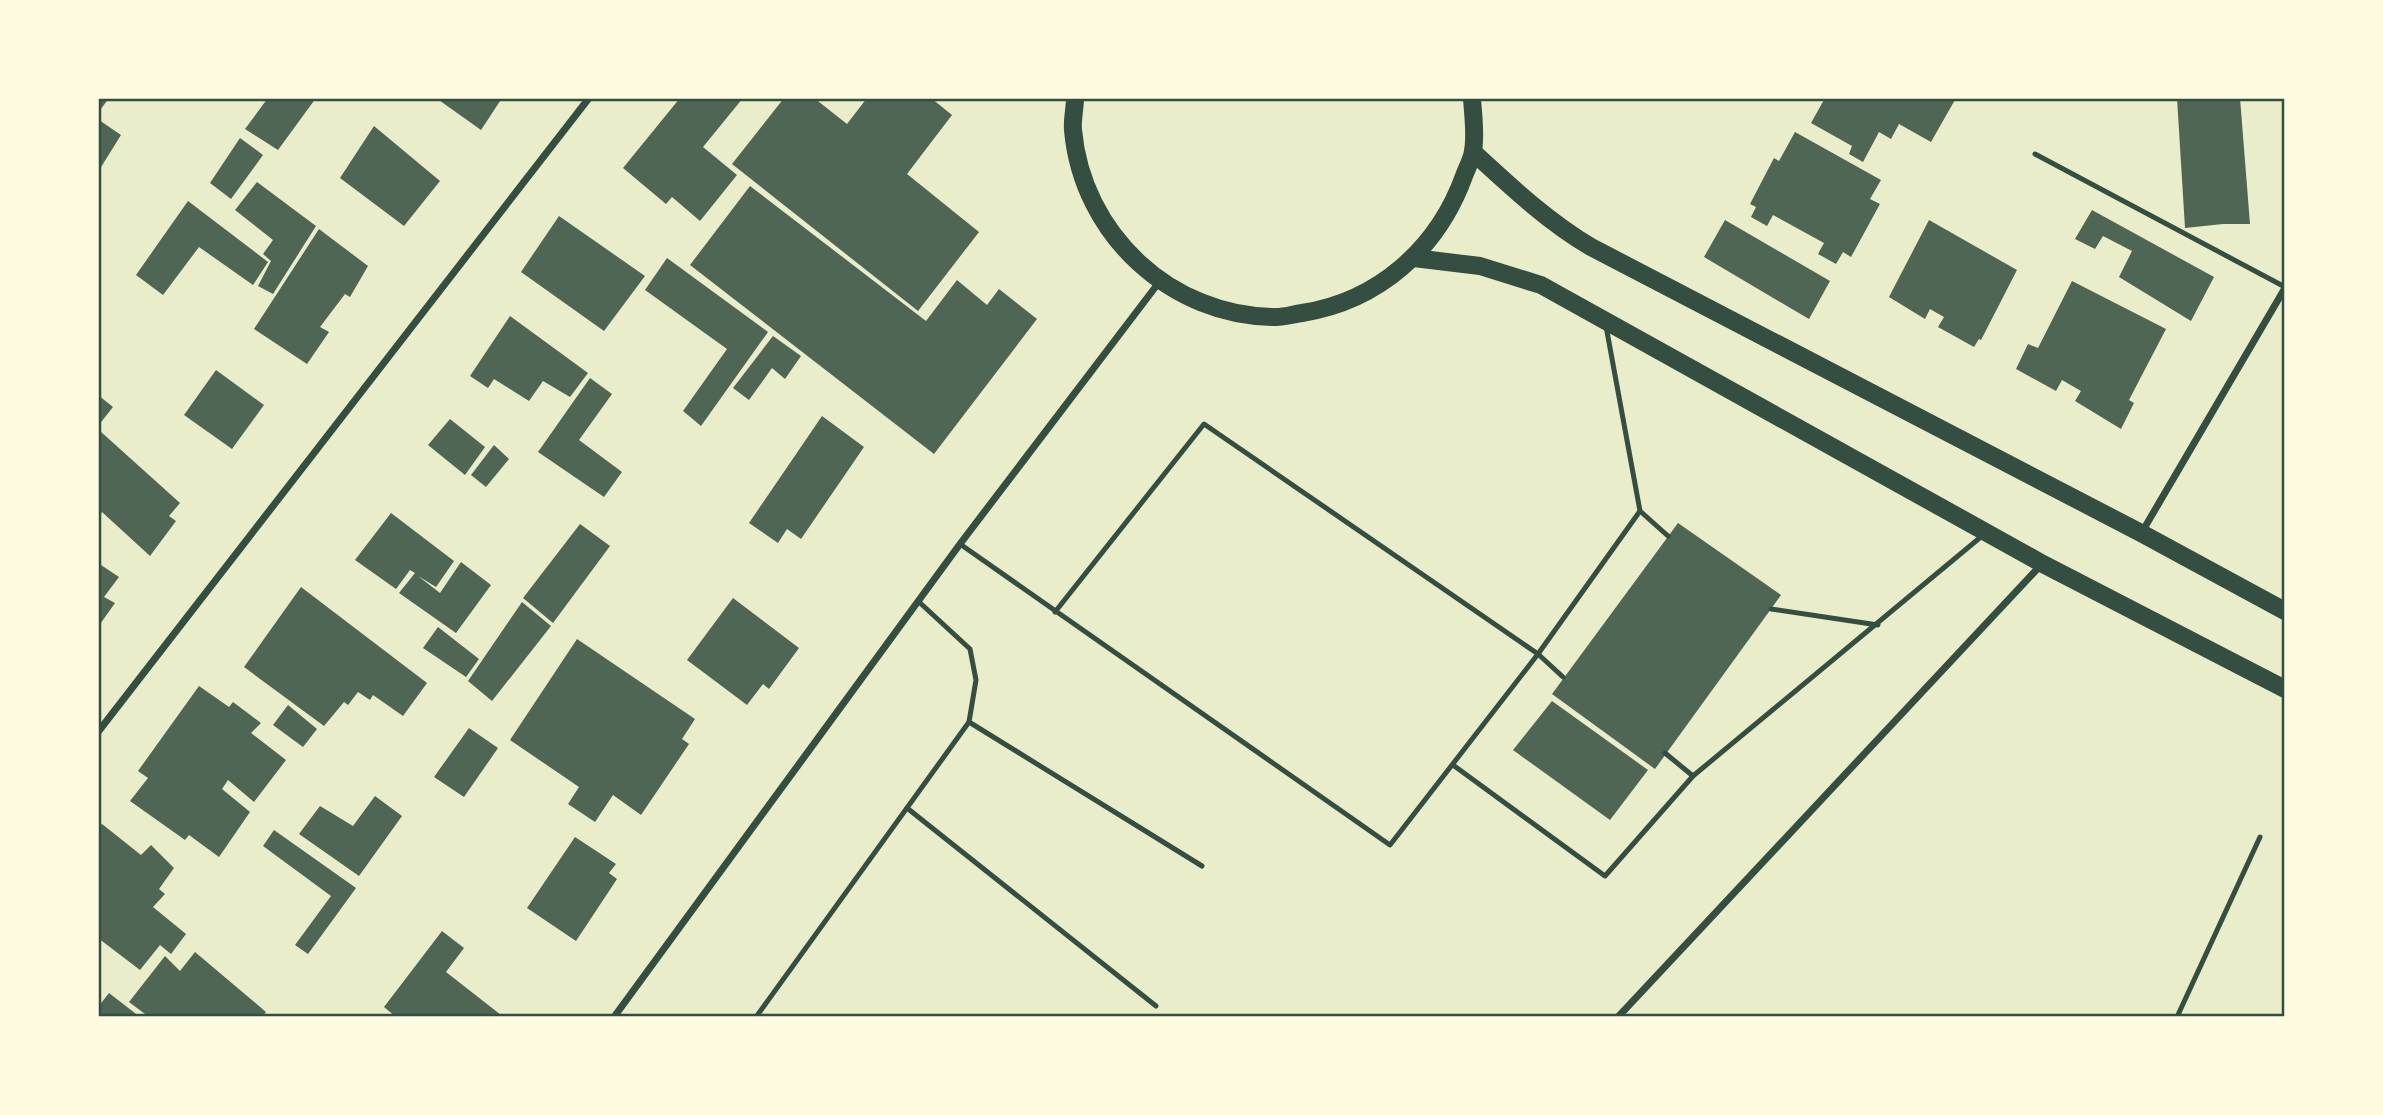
<svg xmlns="http://www.w3.org/2000/svg" width="2383" height="1115" font-family="Quicksand,sans-serif">
<style>
.building{fill:#4f6655}
.lines{fill:none;stroke-linecap:round;stroke-linejoin:round}
.service{stroke:#344e41;stroke-width:5}
.minor{stroke:#344e41;stroke-width:7}
.primary{stroke:#344e41;stroke-width:18}
.neatline{fill:none;stroke:#344e41;stroke-width:2.5}
</style>
<rect width="100%" height="100%" fill="#e9edc9"/>
<!-- building -->
<g class="building">
<path d="M 98,98 L 109,98 L 98,113 Z"/>
<path d="M 268,98 L 316,98 L 278,150 L 245,129 Z"/>
<path d="M 436,98 L 502,98 L 481,130 Z"/>
<path d="M 680,98 L 743,98 L 703,147 L 737,175 L 700,221 L 672,197 L 666,204 L 623,168 Z"/>
<path d="M 784,98 L 814,98 L 847,124 L 867,98 L 931,98 L 952,115 L 907,174 L 979,232 L 918,311 L 732,164 Z"/>
<path d="M 1825,98 L 1956,98 L 1931,142 L 1899,124 L 1891,139 L 1879,132 L 1863,162 L 1849,154 L 1852,146 L 1811,123 Z"/>
<path d="M 2177,98 L 2240,98 L 2250,224 L 2223,224 L 2185,228 Z"/>
<path d="M 99,120 L 121,135 L 98,172 L 98,121 Z"/>
<path d="M 374,126 L 440,181 L 404,226 L 340,178 Z"/>
<path d="M 1795,132 L 1881,180 L 1870,199 L 1880,204 L 1851,257 L 1843,252 L 1836,264 L 1818,254 L 1824,243 L 1773,215 L 1767,226 L 1751,217 L 1756,207 L 1750,204 L 1774,158 L 1779,161 Z"/>
<path d="M 240,138 L 263,155 L 231,199 L 210,183 Z"/>
<path d="M 257,182 L 316,226 L 273,294 L 258,286 L 271,261 L 263,254 L 273,240 L 235,210 Z"/>
<path d="M 750,186 L 926,321 L 957,280 L 987,305 L 999,289 L 1037,319 L 934,454 L 690,265 Z"/>
<path d="M 188,201 L 268,262 L 253,285 L 199,247 L 163,295 L 136,275 Z"/>
<path d="M 2092,210 L 2214,277 L 2191,321 L 2119,277 L 2132,251 L 2103,236 L 2095,249 L 2075,239 Z"/>
<path d="M 559,216 L 645,276 L 604,331 L 521,272 Z"/>
<path d="M 1725,220 L 1830,281 L 1809,319 L 1704,257 Z"/>
<path d="M 1929,220 L 2017,270 L 1981,340 L 1979,339 L 1974,347 L 1938,327 L 1944,317 L 1930,309 L 1925,319 L 1889,297 Z"/>
<path d="M 319,229 L 368,266 L 350,297 L 345,294 L 320,327 L 329,332 L 307,364 L 254,329 Z"/>
<path d="M 667,258 L 768,332 L 701,426 L 683,411 L 727,349 L 645,290 Z"/>
<path d="M 2072,281 L 2166,329 L 2129,400 L 2134,403 L 2121,429 L 2075,401 L 2081,391 L 2062,380 L 2056,391 L 2016,369 L 2028,344 L 2038,348 Z"/>
<path d="M 510,316 L 588,373 L 570,397 L 543,381 L 529,401 L 494,379 L 488,388 L 470,376 Z"/>
<path d="M 773,336 L 801,356 L 785,379 L 772,368 L 749,400 L 733,388 Z"/>
<path d="M 216,370 L 264,405 L 232,449 L 184,415 Z"/>
<path d="M 590,378 L 612,394 L 579,440 L 622,472 L 604,497 L 538,452 Z"/>
<path d="M 98,395 L 113,407 L 98,426 Z"/>
<path d="M 822,416 L 864,447 L 801,539 L 787,529 L 778,543 L 749,523 Z"/>
<path d="M 450,419 L 485,447 L 465,475 L 428,445 Z"/>
<path d="M 100,431 L 180,503 L 169,516 L 176,521 L 150,556 L 102,512 L 98,519 L 98,434 Z"/>
<path d="M 494,445 L 509,459 L 486,487 L 471,475 Z"/>
<path d="M 391,513 L 454,561 L 436,587 L 418,576 L 440,593 L 461,562 L 491,585 L 456,633 L 399,593 L 415,573 L 410,570 L 396,589 L 355,560 Z"/>
<path d="M 1678,523 L 1781,595 L 1655,769 L 1552,694 Z"/>
<path d="M 580,524 L 610,546 L 553,623 L 523,598 Z"/>
<path d="M 98,563 L 119,577 L 104,597 L 115,603 L 98,627 Z"/>
<path d="M 301,587 L 427,683 L 403,716 L 373,695 L 370,700 L 358,692 L 348,705 L 344,702 L 324,726 L 244,667 Z"/>
<path d="M 733,598 L 799,648 L 769,689 L 763,684 L 747,705 L 687,660 Z"/>
<path d="M 522,602 L 551,626 L 492,701 L 468,681 Z"/>
<path d="M 438,627 L 479,659 L 466,677 L 423,648 Z"/>
<path d="M 577,639 L 695,719 L 682,739 L 689,744 L 641,815 L 613,795 L 595,822 L 568,804 L 579,787 L 510,740 Z"/>
<path d="M 199,686 L 229,707 L 233,702 L 261,723 L 251,733 L 286,760 L 254,802 L 228,780 L 222,789 L 250,812 L 219,857 L 189,835 L 185,840 L 130,801 L 148,778 L 138,771 Z"/>
<path d="M 1552,701 L 1648,770 L 1610,820 L 1513,750 Z"/>
<path d="M 288,705 L 317,729 L 303,747 L 273,725 Z"/>
<path d="M 469,728 L 498,748 L 464,797 L 434,777 Z"/>
<path d="M 375,796 L 402,816 L 359,876 L 299,834 L 320,806 L 353,826 Z"/>
<path d="M 102,824 L 141,855 L 151,845 L 174,868 L 159,889 L 165,894 L 153,907 L 186,934 L 171,954 L 160,945 L 140,970 L 98,938 L 98,828 Z"/>
<path d="M 274,830 L 356,888 L 308,954 L 295,945 L 331,896 L 263,846 Z"/>
<path d="M 575,837 L 616,864 L 609,873 L 617,879 L 576,941 L 527,908 Z"/>
<path d="M 442,931 L 464,948 L 446,972 L 501,1015 L 500,1017 L 396,1017 L 384,1007 Z"/>
<path d="M 195,952 L 266,1012 L 262,1017 L 149,1017 L 129,1002 L 165,956 L 180,971 Z"/>
<path d="M 109,993 L 140,1017 L 98,1017 L 98,1007 Z"/>
</g>
<g class="lines">
<!-- service -->
<g class="service">
<path d="M 2035,154 L 2285,287"/>
<path d="M 1640,511 L 1668,536"/>
<path d="M 960,544 L 1390,845 L 1538,654 L 1640,511 L 1606,326"/>
<path d="M 1771,609 L 1878,625"/>
<path d="M 1055,612 L 1204,424 L 1538,654 L 1563,677"/>
<path d="M 969,722 L 1202,866"/>
<path d="M 1665,753 L 1693,776"/>
<path d="M 1453,765 L 1605,876 L 1693,776 L 1982,536"/>
<path d="M 907,808 L 1156,1006"/>
<path d="M 756,1017 L 969,722 L 976,680 L 970,649 L 918,601"/>
<path d="M 2177,1017 L 2260,837"/>
</g>
<!-- minor -->
<g class="minor">
<path d="M 2142,532 L 2285,288"/>
<path d="M 98,732 L 589,98"/>
<path d="M 614,1017 L 960,544 L 1160,281"/>
<path d="M 1618,1017 L 2041,565"/>
</g>
<!-- primary -->
<g class="primary">
<path d="M 1075,98 C 1075,108 1072,120 1073,130 C 1082,234 1171,317 1276,317 C 1285,317 1294,314 1302,313 C 1379,301 1438,248 1464,176 C 1467,168 1472,159 1473,151 C 1476,134 1473,115 1472,98"/>
<path d="M 1473,152 C 1510,186 1547,221 1591,247 L 2141,533 L 2285,611"/>
<path d="M 1414,258 L 1480,266 L 1541,285 L 2043,564 L 2285,689"/>
</g>
</g>
<!-- border -->
<rect width="2383" height="1115" fill="none" stroke="#fefae0" stroke-width="200"/>
<rect x="100" y="100" width="2183" height="915" class="neatline"/>
</svg>
